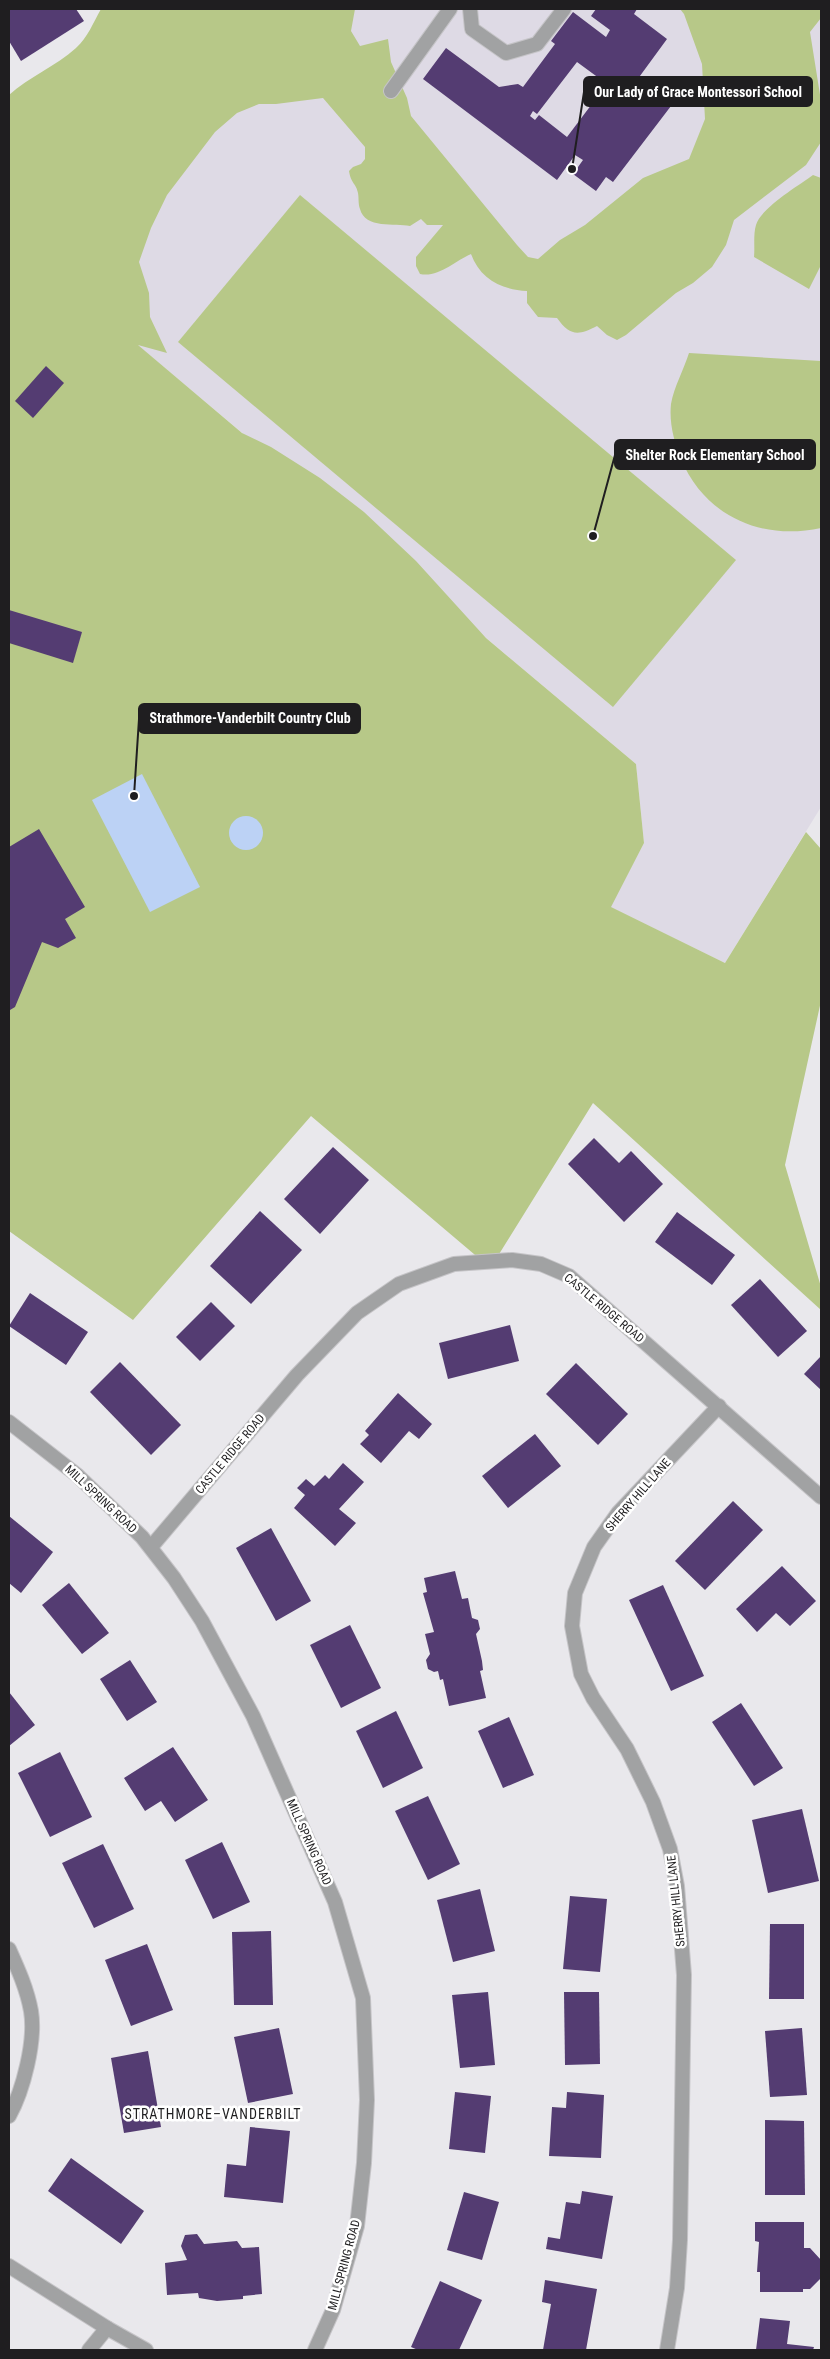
<svg xmlns="http://www.w3.org/2000/svg" width="830" height="2359" font-family="'Roboto Condensed',sans-serif">
<style>
.built{fill:#dedae5}
.green{fill:#b7c888}
.water{fill:#bcd2f5}
.building{fill:#543c72;fill-rule:evenodd}
.lines{fill:none;stroke-linecap:round;stroke-linejoin:round}
.service-casing{stroke:#c5c4c7;stroke-width:16}
.minor-casing{stroke:#c5c4c7;stroke-width:16}
.service{stroke:#a1a2a3;stroke-width:14}
.minor{stroke:#a1a2a3;stroke-width:14}
.labels{text-anchor:middle;stroke-width:5;stroke-linejoin:round;paint-order:stroke}
.street-label{font-size:12px;fill:#1f1e20;stroke:#fff}
.neighbourhood-label{font-size:14px;letter-spacing:1px;fill:#1f1e20;stroke:#fff}
.leader{fill:none;stroke:#1f1e20;stroke-width:2}
.callout-dot{fill:#1f1e20;stroke:#fff;stroke-width:2}
.callout{fill:#1f1e20;stroke:#1f1e20;stroke-width:2}
.callout-label{font-size:14px;text-anchor:middle;font-weight:bold;fill:#fff}
</style>
<rect width="100%" height="100%" fill="#e9e8ec"/>
<!-- built -->
<path class="built" d="M 184,9 L 821,9 L 821,807 L 725,963 L 610,907 L 644,843 L 636,764 L 9,237 L 9,167 Z"/>
<!-- green -->
<g class="green">
<path d="M 101,9 L 355,9 L 351,31 L 360,46 L 388,39 L 391,62 L 407,98 L 411,116 L 517,245 L 528,257 L 538,259 L 560,240 L 585,225 L 643,178 L 689,159 L 705,119 L 702,64 L 684,14 L 680,9 L 821,9 L 821,18 L 810,32 L 821,101 L 821,142 L 806,165 L 734,220 L 726,245 L 712,267 L 693,283 L 676,293 L 626,335 L 617,340 L 607,335 L 597,326 C 578,336 570,336 557,318 L 538,317 L 527,303 L 527,291 C 502,290 480,279 471,254 C 455,261 438,278 420,274 L 416,266 L 416,257 L 443,225 L 427,225 L 421,219 L 410,226 C 395,223 365,229 360,209 C 358,204 359,198 358,193 C 356,183 351,184 349,171 L 353,167 L 361,164 L 365,159 L 365,147 L 323,98 L 276,104 L 259,104 L 237,113 L 215,132 L 167,195 L 151,228 L 139,262 L 149,293 L 150,317 L 167,353 L 138,345 L 242,433 L 271,447 L 320,478 L 364,512 L 416,561 L 486,638 L 636,764 L 644,843 L 611,907 L 725,963 L 806,832 L 821,849 L 821,1001 L 785,1165 L 821,1287 L 821,1310 L 593,1103 L 496,1259 L 481,1260 L 311,1116 L 133,1320 L 9,1231 L 9,95 C 29,77 56,66 76,48 C 88,37 93,23 101,9 Z"/>
<path d="M 813,175 L 821,178 L 821,265 L 809,289 L 754,257 C 755,247 753,235 756,225 C 761,208 798,186 813,175 Z"/>
<path d="M 300,195 L 736,560 L 613,707 L 178,342 Z"/>
<path d="M 689,353 L 821,361 L 821,528 C 761,541 705,516 681,459 C 674,442 669,423 671,404 C 674,387 684,369 689,353 Z"/>
</g>
<!-- water -->
<g class="water">
<path d="M 142,774 L 200,887 L 150,912 L 92,800 Z"/>
<circle cx="246" cy="833" r="17"/>
</g>
<!-- building -->
<g class="building">
<path d="M 9,9 L 76,9 L 84,21 L 21,61 L 9,41 Z"/>
<path d="M 596,9 L 637,9 L 634,14 L 667,39 L 637,80 L 671,106 L 613,182 L 606,177 L 596,191 L 573,174 L 583,160 L 575,155 L 557,180 L 423,79 L 446,48 L 499,87 L 518,84 L 523,87 L 555,44 L 551,41 L 573,12 L 606,37 L 610,30 L 591,16 ZM 577,62 L 607,84 L 567,137 L 539,115 L 535,120 L 530,116 L 533,111 L 537,114 Z"/>
<path d="M 46,366 L 64,383 L 33,418 L 15,401 Z"/>
<path d="M 9,610 L 82,632 L 73,663 L 9,643 Z"/>
<path d="M 39,829 L 85,907 L 65,919 L 76,938 L 58,948 L 42,942 L 15,1007 L 10,1010 L 9,847 Z"/>
<path d="M 594,1138 L 619,1163 L 631,1151 L 663,1184 L 624,1222 L 568,1164 Z"/>
<path d="M 333,1147 L 369,1180 L 320,1234 L 284,1199 Z"/>
<path d="M 260,1211 L 302,1250 L 251,1304 L 210,1266 Z"/>
<path d="M 677,1212 L 735,1255 L 712,1285 L 655,1242 Z"/>
<path d="M 760,1279 L 807,1331 L 778,1357 L 731,1305 Z"/>
<path d="M 30,1293 L 88,1332 L 66,1365 L 9,1326 Z"/>
<path d="M 211,1302 L 235,1326 L 200,1361 L 176,1337 Z"/>
<path d="M 510,1325 L 519,1361 L 448,1379 L 439,1343 Z"/>
<path d="M 821,1356 L 821,1390 L 804,1374 Z"/>
<path d="M 120,1362 L 181,1425 L 151,1455 L 90,1392 Z"/>
<path d="M 576,1363 L 628,1414 L 598,1445 L 546,1394 Z"/>
<path d="M 398,1393 L 432,1424 L 419,1439 L 409,1431 L 381,1463 L 360,1444 L 369,1435 L 365,1431 Z"/>
<path d="M 535,1434 L 561,1466 L 508,1508 L 482,1476 Z"/>
<path d="M 343,1463 L 364,1482 L 339,1509 L 356,1523 L 335,1546 L 294,1508 L 305,1495 L 297,1488 L 306,1479 L 314,1486 L 325,1475 L 329,1479 Z"/>
<path d="M 733,1501 L 763,1530 L 705,1590 L 675,1561 Z"/>
<path d="M 9,1516 L 53,1552 L 21,1593 L 9,1583 Z"/>
<path d="M 271,1528 L 311,1601 L 276,1621 L 236,1548 Z"/>
<path d="M 782,1566 L 816,1601 L 790,1626 L 776,1613 L 757,1632 L 736,1609 Z"/>
<path d="M 455,1571 L 462,1599 L 468,1598 L 472,1618 L 478,1620 L 480,1629 L 476,1634 L 482,1661 L 483,1670 L 480,1671 L 486,1698 L 449,1706 L 443,1679 L 440,1680 L 438,1671 L 434,1672 L 428,1669 L 426,1660 L 430,1654 L 425,1634 L 434,1632 L 423,1593 L 427,1592 L 424,1578 Z"/>
<path d="M 69,1583 L 109,1633 L 82,1654 L 42,1605 Z"/>
<path d="M 663,1585 L 704,1676 L 671,1691 L 629,1600 Z"/>
<path d="M 350,1625 L 381,1688 L 341,1708 L 310,1645 Z"/>
<path d="M 130,1660 L 157,1702 L 127,1721 L 100,1679 Z"/>
<path d="M 9,1692 L 35,1725 L 9,1746 Z"/>
<path d="M 741,1703 L 783,1768 L 754,1786 L 712,1722 Z"/>
<path d="M 396,1711 L 423,1768 L 383,1788 L 356,1731 Z"/>
<path d="M 509,1717 L 534,1775 L 503,1788 L 478,1731 Z"/>
<path d="M 173,1747 L 208,1800 L 175,1822 L 161,1801 L 145,1811 L 124,1778 Z"/>
<path d="M 60,1752 L 92,1817 L 50,1837 L 18,1773 Z"/>
<path d="M 428,1796 L 460,1864 L 428,1880 L 395,1811 Z"/>
<path d="M 802,1809 L 819,1881 L 768,1893 L 752,1820 Z"/>
<path d="M 222,1842 L 250,1902 L 213,1919 L 185,1860 Z"/>
<path d="M 103,1844 L 134,1909 L 94,1928 L 62,1863 Z"/>
<path d="M 480,1889 L 495,1951 L 453,1962 L 437,1900 Z"/>
<path d="M 570,1896 L 607,1899 L 600,1972 L 563,1969 Z"/>
<path d="M 770,1924 L 804,1924 L 804,1999 L 769,1999 Z"/>
<path d="M 271,1931 L 273,2005 L 234,2005 L 232,1932 Z"/>
<path d="M 147,1944 L 173,2010 L 131,2026 L 105,1960 Z"/>
<path d="M 488,1992 L 495,2065 L 460,2068 L 452,1995 Z"/>
<path d="M 564,1992 L 599,1992 L 600,2064 L 565,2065 Z"/>
<path d="M 279,2028 L 293,2094 L 248,2103 L 234,2037 Z"/>
<path d="M 802,2028 L 807,2095 L 770,2097 L 765,2031 Z"/>
<path d="M 148,2051 L 161,2127 L 124,2133 L 111,2058 Z"/>
<path d="M 455,2092 L 491,2096 L 485,2153 L 449,2149 Z"/>
<path d="M 567,2092 L 604,2095 L 601,2158 L 549,2156 L 552,2107 L 566,2108 Z"/>
<path d="M 765,2120 L 804,2121 L 805,2195 L 765,2195 Z"/>
<path d="M 250,2127 L 290,2131 L 283,2203 L 224,2197 L 227,2164 L 246,2166 Z"/>
<path d="M 71,2158 L 144,2211 L 121,2244 L 48,2191 Z"/>
<path d="M 582,2191 L 613,2196 L 602,2259 L 546,2249 L 548,2237 L 560,2239 L 566,2202 L 580,2204 Z"/>
<path d="M 464,2192 L 499,2202 L 482,2260 L 447,2250 Z"/>
<path d="M 755,2222 L 804,2222 L 804,2248 L 810,2248 L 821,2260 L 821,2278 L 810,2289 L 803,2289 L 803,2292 L 760,2292 L 760,2272 L 757,2272 L 759,2242 L 755,2241 Z"/>
<path d="M 197,2234 L 204,2244 L 237,2241 L 242,2248 L 259,2247 L 262,2294 L 243,2296 L 243,2299 L 217,2301 L 199,2298 L 198,2293 L 167,2295 L 165,2263 L 187,2260 L 181,2246 L 185,2235 Z"/>
<path d="M 545,2280 L 597,2289 L 586,2350 L 543,2350 L 551,2304 L 542,2302 Z"/>
<path d="M 440,2281 L 482,2300 L 459,2350 L 418,2350 L 411,2347 Z"/>
<path d="M 760,2318 L 790,2321 L 787,2344 L 814,2347 L 813,2350 L 756,2350 Z"/>
</g>
<g class="lines">
<!-- service casing -->
<g class="service-casing">
<g id="service">
<path d="M 470,9 L 472,29 L 506,53 L 537,44 L 564,9"/>
<path d="M 391,91 L 450,9"/>
</g>
</g>
<!-- minor casing -->
<g class="minor-casing">
<g id="minor">
<path d="M 9,1422 L 77,1475 L 142,1537 L 174,1578 L 202,1621 L 253,1716 L 335,1902 L 363,1998 L 367,2100 L 364,2163 L 357,2226 L 333,2310 L 315,2350"/>
<path d="M 151,1547 L 297,1375 L 357,1313 L 399,1284 L 454,1264 L 512,1260 L 541,1264 L 569,1276 L 821,1497"/>
<path d="M 9,1949 C 18,1969 27,1989 31,2011 C 36,2041 23,2091 9,2116"/>
<path d="M 9,2266 L 107,2328 L 146,2350"/>
<path d="M 89,2350 L 107,2328"/>
<path d="M 667,2350 L 677,2288 L 680,2240 L 684,1975 L 677,1886 L 670,1849 L 653,1802 L 627,1749 L 593,1698 L 581,1674 L 572,1626 L 575,1593 L 594,1547 L 618,1513 L 719,1406"/>
</g>
</g>
<!-- service -->
<use href="#service" class="service"/>
<!-- minor -->
<use href="#minor" class="minor"/>
</g>
<g class="labels">
<!-- street labels -->
<g class="street-label">
<text transform="translate(604 1308) rotate(40)" y="4">CASTLE RIDGE ROAD</text>
<text transform="translate(230 1454) rotate(-50)" y="4">CASTLE RIDGE ROAD</text>
<text transform="translate(638 1495) rotate(-49)" y="4">SHERRY HILL LANE</text>
<text transform="translate(101 1499) rotate(43)" y="4">MILL SPRING ROAD</text>
<text transform="translate(309 1842) rotate(66)" y="4">MILL SPRING ROAD</text>
<text transform="translate(676 1901) rotate(-96)" y="4">SHERRY HILL LANE</text>
<text transform="translate(344 2265) rotate(-75)" y="4">MILL SPRING ROAD</text>
</g>
<!-- neighbourhood labels -->
<g class="neighbourhood-label">
<text x="213" y="2119">STRATHMORE–VANDERBILT</text>
</g>
</g>
<!-- callouts -->
<path class="leader" d="M572 169L584 92M593 536L615 455M134 796L139 719"/>
<g class="callout-dot">
<circle cx="572" cy="169" r="5"/>
<circle cx="593" cy="536" r="5"/>
<circle cx="134" cy="796" r="5"/>
</g>
<g class="callout">
<rect x="584" y="77" width="228" height="29" rx="5"/>
<rect x="615" y="440" width="200" height="29" rx="5"/>
<rect x="139" y="704" width="221" height="29" rx="5"/>
</g>
<g class="callout-label">
<text x="698" y="97">Our Lady of Grace Montessori School</text>
<text x="715" y="460">Shelter Rock Elementary School</text>
<text x="250" y="723">Strathmore-Vanderbilt Country Club</text>
</g>
<!-- border -->
<rect width="830" height="2359" fill="none" stroke="#1f1e20" stroke-width="20"/>
</svg>
